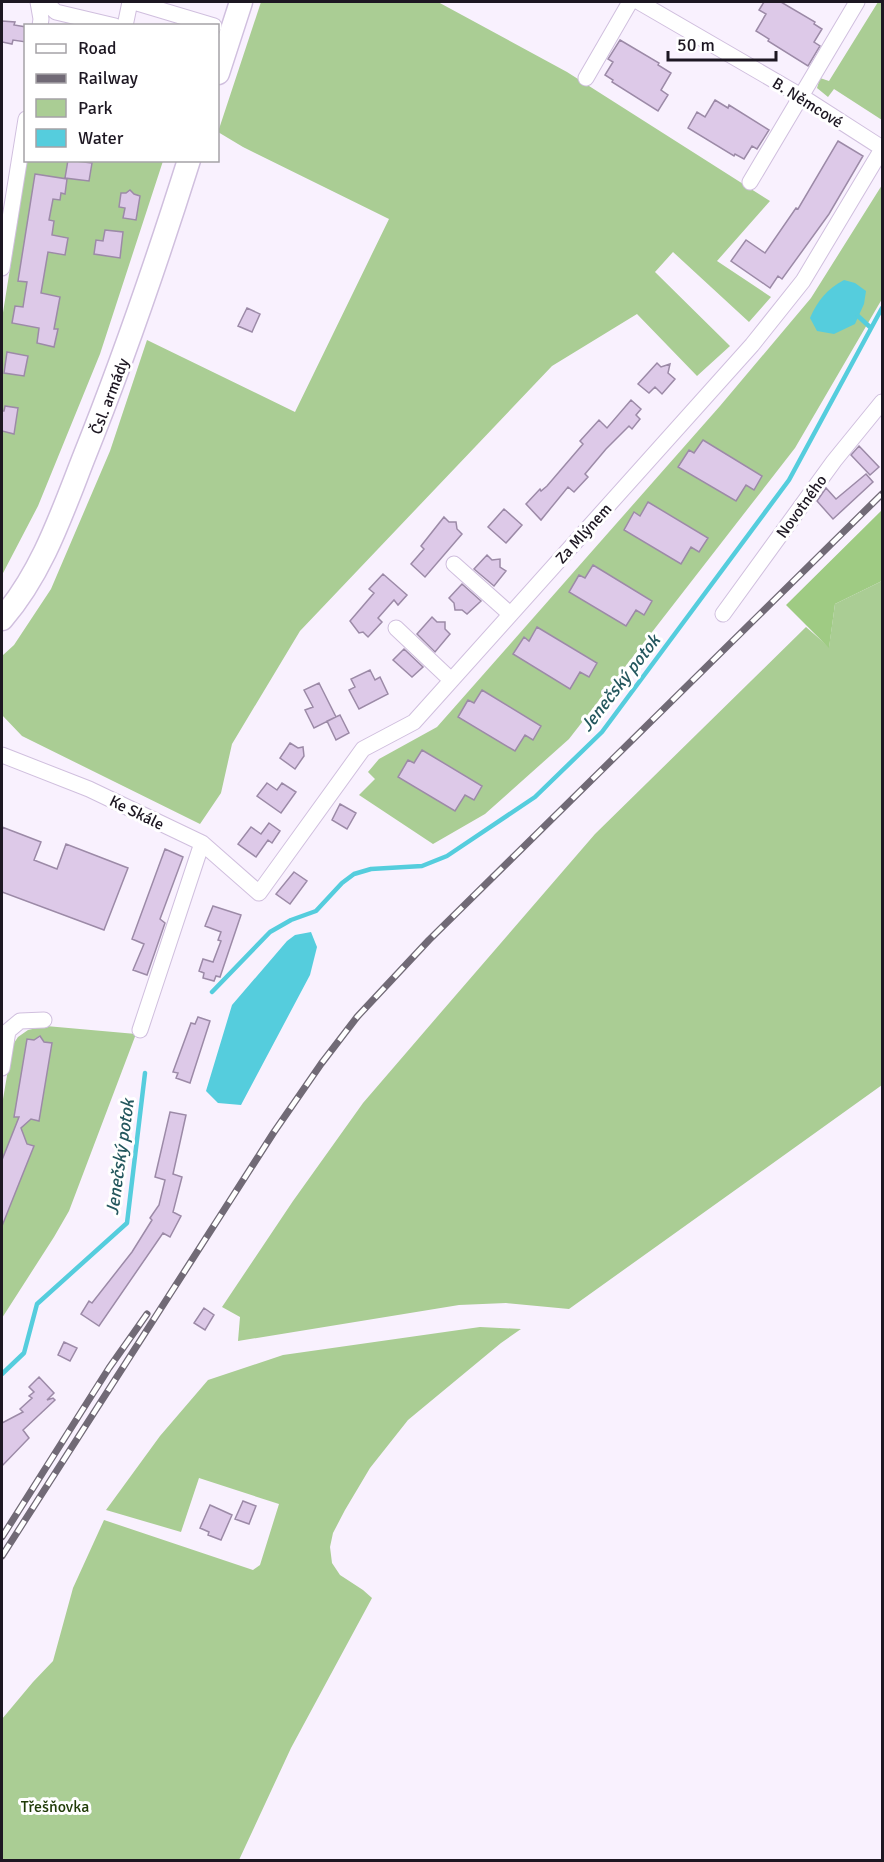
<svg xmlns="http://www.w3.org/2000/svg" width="884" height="1862" viewBox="0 0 884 1862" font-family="Signika,sans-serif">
  <rect width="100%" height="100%" fill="#f9f1fe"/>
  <path fill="#aacd94" d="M261 2H438L567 72 770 201 717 261 771 297 749 322 673 252 655 272 730 346 697 376 637 314 552 366 300 631 232 744 221 793 200 824 22 736 2 715V656L14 645 51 589 110 451 147 340 295 412 389 219 243 147 218 132Z
    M878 2H882V120L834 89 828 97 817 88 820 78 829 81Z
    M27 161H163L100 354 38 506 2 575V319Z
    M882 185V299L795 448 569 739 485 814 433 844 359 795 375 779 368 772 379 759 437 727 720 406 811 298Z
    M882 581V1085L569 1309 506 1303 459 1305 238 1341 240 1317 222 1307 293 1201 363 1103 443 1010 595 834 806 627 829 647 835 604Z
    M46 1026 136 1034 69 1211 54 1237 2 1318V1105L12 1046 18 1037 28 1030Z
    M480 1327 521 1329 501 1343 408 1420 370 1468 345 1510 333 1533 330 1547 332 1563 340 1575 363 1590 372 1598 291 1748 239 1860H2V1719L33 1682 53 1661 73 1588 104 1520 253 1570 260 1565 279 1504 199 1478 181 1532 106 1510 160 1436 208 1380 283 1355Z"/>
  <path fill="#9fcb83" d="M882 510V581L835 604 829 648 786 605Z"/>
  <path fill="#55cddd" d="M844 280 855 283 866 291 864 304 855 324 834 334 817 331 810 318C818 300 827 289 844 280Z
    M311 932 317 947 310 975 241 1105 218 1103 206 1091 232 1005 287 941 295 935Z"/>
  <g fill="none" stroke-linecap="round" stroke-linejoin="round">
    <path stroke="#55cddd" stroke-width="4.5" d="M858 316 871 328
      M212 992 270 932 291 920 316 911 342 883 354 874 371 869 422 866 447 856 535 797 602 732 789 480 882 308
      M2 1374 24 1353 37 1304 127 1223 145 1073"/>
  </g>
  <path fill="#ddc9e8" stroke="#9c8aa7" stroke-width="1.5" d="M764 2H781L815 22 814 24 822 29 814 42 820 46 808 66 768 41 769 39 756 31 766 14 759 10Z
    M2 21 15 22 14 25 26 27V42L13 40 12 44 2 42Z
    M620 40 659 63 658 65 671 73 661 90 668 95 658 111 612 82 613 80 605 75 613 62 608 59Z
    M715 100 728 108 729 105 769 130 757 149 752 146 744 159 735 154 734 156 688 128 697 112 705 117Z
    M838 141 863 156 829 214 782 279 778 276 770 288 731 261 746 240 765 253 796 208 798 209Z
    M68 160 92 163 89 181 65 178Z
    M35 174 67 179 65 194 61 193 60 200 53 199 49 220 54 221 52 235 68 238 65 255 48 252 41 293 60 297 54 329H58L54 347 37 343 39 328 12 323 15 306 23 307 27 282 18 281Z
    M130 190 134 194 140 196 136 220 123 218 125 208 119 207 121 193H126Z
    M105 230 123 232 120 258 94 254 96 240 103 241Z
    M247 308 260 314 252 332 238 326Z
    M7 352 28 356 24 376 4 373Z
    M657 363 661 367 670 364 668 373 675 379 662 394 655 387 649 393 638 384Z
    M631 400 641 409 636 415 640 419 632 429 629 426 606 449 585 474 588 477 574 492 568 487 541 520 526 504 540 489 541 491 547 486 583 444 580 441 599 420 607 428Z
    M5 406 18 408 14 434 2 431V411H4Z
    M703 440 762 476 754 490 746 485 736 501 678 467 689 450 694 453Z
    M859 446 879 467 870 475 851 455Z
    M866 474 873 482 833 519 817 501 826 488 836 499Z
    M648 502 708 538 699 552 691 547 681 564 624 530 634 512 640 516Z
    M504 509 522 525 506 543 488 527Z
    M444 517 449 522H456L457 529 462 534 425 577 411 564 424 549 421 546Z
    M487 555 492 560 500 559V567L506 571 494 586 474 569Z
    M593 565 652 601 644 615 636 610 626 626 569 592 579 575 585 578Z
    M383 574 407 595 398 605 394 600 378 618 382 622 368 637 363 632 359 633 350 621 374 593 369 589Z
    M462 584 481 601 467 614 462 610H455L454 603 449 598Z
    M432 617 437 622H445V629L450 634 435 652 417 634Z
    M537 627 597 663 589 677 580 672 570 689 513 654 524 637 529 641Z
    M404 649 423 667 412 677 393 660Z
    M370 670 375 680 380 677 388 694 359 709 349 690 355 687 351 679Z
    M319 683 336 717 314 728 305 710 313 707 304 690Z
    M482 690 541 726 533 740 525 735 515 751 458 717 468 700 474 703Z
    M340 715 349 733 336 740 327 721Z
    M290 743 298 748 303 747 304 756 295 769 280 758Z
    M422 750 482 786 474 800 465 795 455 811 398 777 408 760 414 763Z
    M267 783 277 790 282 783 296 792 281 813 257 796Z
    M340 804 356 813 347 829 332 820Z
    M269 823 280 831 272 843 268 840 256 857 238 844 251 827 261 834Z
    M2 827 41 842 34 860 57 869 66 844 128 868 104 930 2 892Z
    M165 849 183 857 160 919 165 923 147 975 133 970 144 944 132 939Z
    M294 872 307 881 290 904 276 894Z
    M213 906 241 915 220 977 216 976 214 981 203 978 204 973 199 971 203 959 213 962 221 941 218 940 221 932 205 926Z
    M198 1017 210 1021 190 1083 176 1078 178 1073 173 1072 191 1023 195 1024Z
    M40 1036 44 1042 52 1043 39 1121 31 1119 21 1128 27 1144 34 1146 2 1226V1160L19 1117H14L27 1039 34 1040Z
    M170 1112 186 1115 173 1174 182 1177 173 1212 181 1216 170 1237 163 1233 99 1326 81 1314 89 1301 92 1303 132 1252 152 1220 150 1218 159 1205 165 1180 155 1177Z
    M204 1308 214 1315 205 1330 194 1323Z
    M64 1342 77 1348 70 1361 58 1355Z
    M39 1377 54 1393 47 1400 53 1398 55 1400 23 1430 29 1438 2 1466V1423L23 1412 20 1409 32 1398 29 1396 34 1392 29 1387Z
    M243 1501 256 1506 249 1524 235 1519Z
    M210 1505 232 1515 221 1540 208 1535 209 1532 200 1528Z"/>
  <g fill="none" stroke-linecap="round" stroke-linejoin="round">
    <defs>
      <path id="street" d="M38 2 41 19 40 26
        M45 2 56 12 115 26
        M134 2 214 26
        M639 2 801 96 882 148
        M125 26 130 2
        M586 78 630 2
        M750 182 857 2
        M2 268 26 119
        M454 564 510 614
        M723 614 834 461 882 402
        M396 628 451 680
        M2 755 89 789 202 843 259 893 363 749 414 722 752 345 803 281 882 149
        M140 1030 202 843
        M2 1068 8 1031 20 1021 44 1020"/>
      <path id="secondary" d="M218 73 241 2
        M2 619C42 573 62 513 84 457 123 360 157 261 189 160"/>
    </defs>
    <use href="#street" stroke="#d0bfde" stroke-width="17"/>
    <use href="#secondary" stroke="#d0bfde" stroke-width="25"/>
    <use href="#street" stroke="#fff" stroke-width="15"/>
    <use href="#secondary" stroke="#fff" stroke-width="22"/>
    <defs>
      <path id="rail" d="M2 1537 109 1368 147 1314
        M2 1556 274 1132 321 1064 357 1017 429 940 882 494"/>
    </defs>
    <use href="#rail" stroke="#716a76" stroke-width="7"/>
    <use href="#rail" stroke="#fff" stroke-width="4.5" stroke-dasharray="14" stroke-linecap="butt"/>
  </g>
  <g text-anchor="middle" stroke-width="6" stroke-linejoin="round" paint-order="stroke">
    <g font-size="16" fill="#1d1722" stroke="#fff">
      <text transform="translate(808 102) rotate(32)" y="6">B. Němcové</text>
      <text transform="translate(109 396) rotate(-69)" y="6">Čsl. armády</text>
      <text transform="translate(801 506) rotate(-54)" y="6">Novotného</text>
      <text transform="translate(583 533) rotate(-48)" y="6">Za Mlýnem</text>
      <text transform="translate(137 812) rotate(26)" y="6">Ke Skále</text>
    </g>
    <g font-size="16" fill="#203b07" stroke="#fff">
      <text x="55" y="1812">Třešňovka</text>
    </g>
    <g font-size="18" font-style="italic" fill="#24575e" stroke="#fff">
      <text transform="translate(620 683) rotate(-52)" y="6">Jenečský potok</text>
      <text transform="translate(120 1157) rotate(-82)" y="6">Jenečský potok</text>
    </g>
  </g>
  <rect width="884" height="1862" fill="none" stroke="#1d1722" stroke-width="6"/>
  <rect x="24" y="24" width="195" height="138" fill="#ffffff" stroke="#a5a2a7" stroke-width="1.5"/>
  <rect x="36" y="44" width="30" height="9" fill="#ffffff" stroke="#a5a2a7" stroke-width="1.5"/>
  <text x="78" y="54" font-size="18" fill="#1d1722">Road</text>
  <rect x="36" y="74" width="30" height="9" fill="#716a76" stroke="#a5a2a7" stroke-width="1.5"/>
  <text x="78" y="84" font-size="18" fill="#1d1722">Railway</text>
  <rect x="36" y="99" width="30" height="18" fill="#aacd94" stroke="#a5a2a7" stroke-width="1.5"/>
  <text x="78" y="114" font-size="18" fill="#1d1722">Park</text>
  <rect x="36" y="129" width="30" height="18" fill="#55cddd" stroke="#a5a2a7" stroke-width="1.5"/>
  <text x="78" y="144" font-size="18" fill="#1d1722">Water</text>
  <path d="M668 51v9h108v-9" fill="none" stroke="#1d1722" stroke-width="3"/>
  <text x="677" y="51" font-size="18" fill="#1d1722" stroke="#ffffff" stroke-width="4.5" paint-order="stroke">50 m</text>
</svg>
